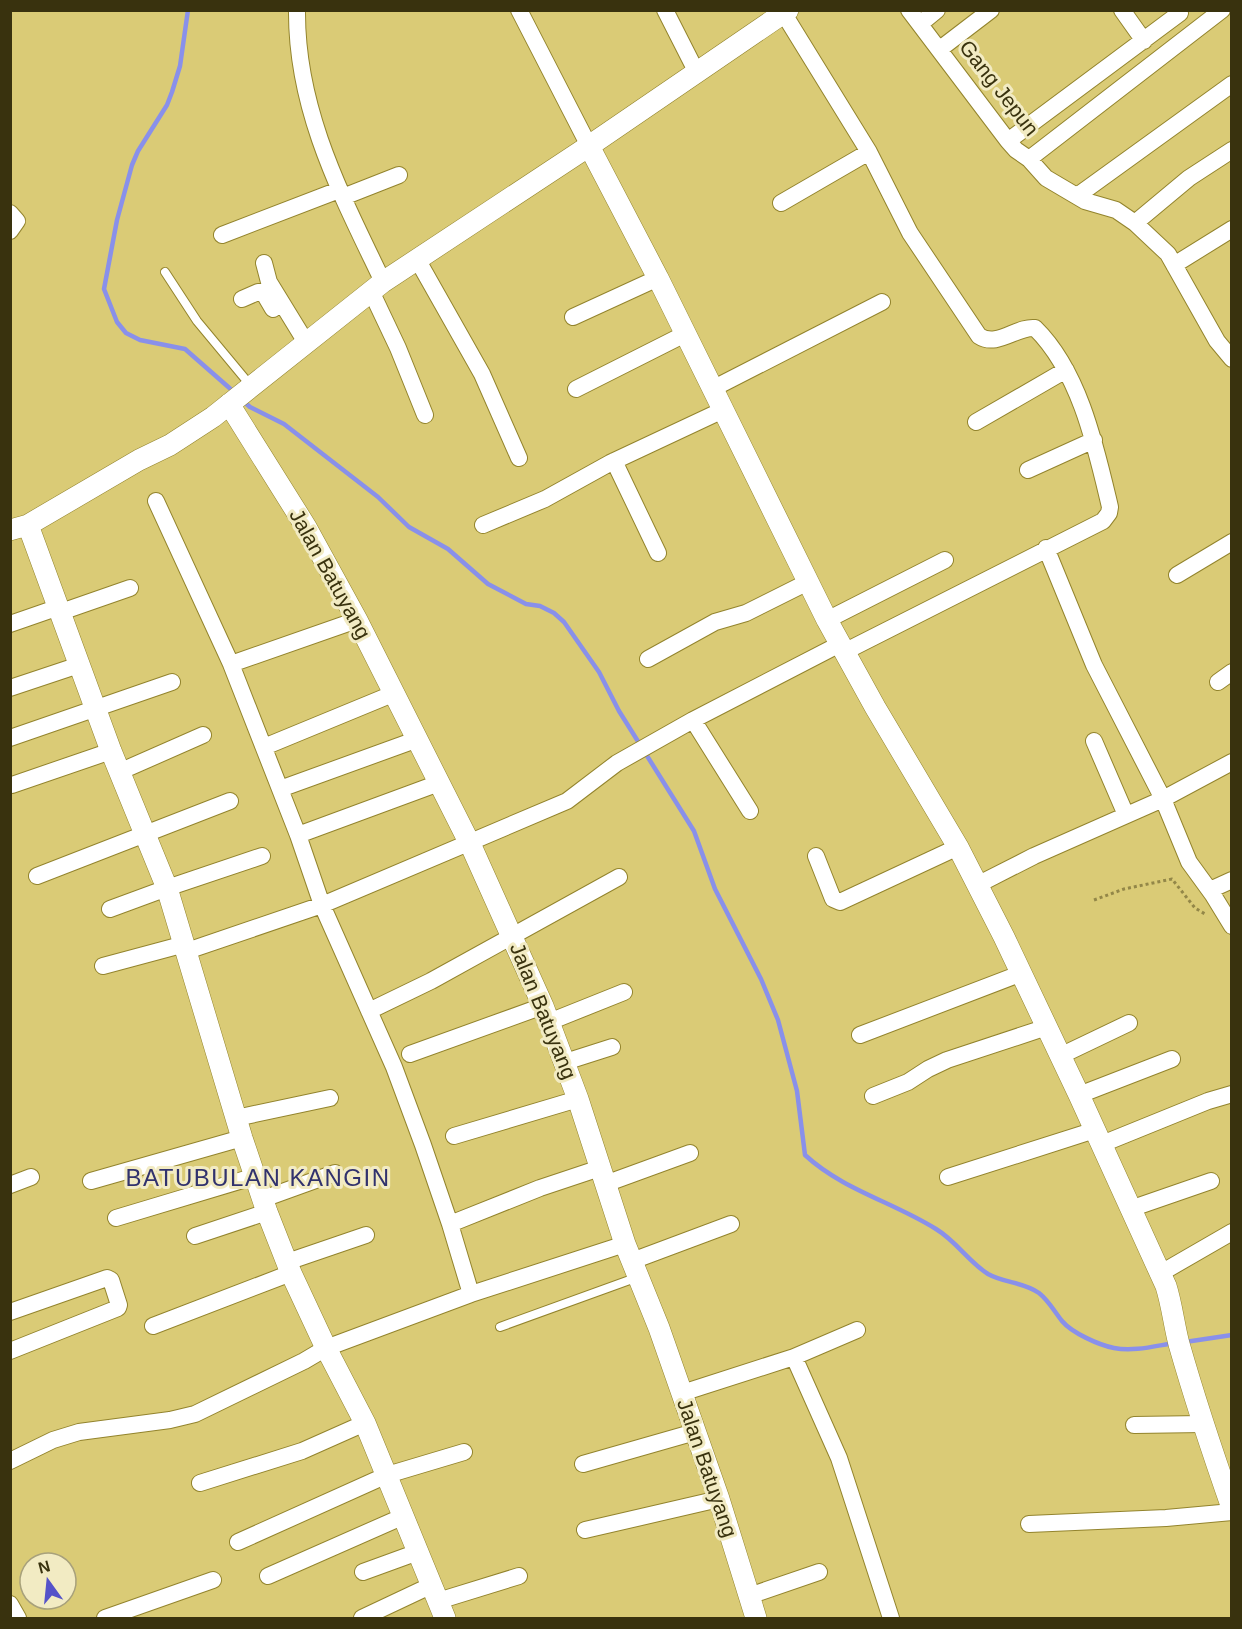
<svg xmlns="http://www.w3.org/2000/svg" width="1242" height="1629" viewBox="0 0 1242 1629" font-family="Arial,sans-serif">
  <rect width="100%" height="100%" fill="#dacb76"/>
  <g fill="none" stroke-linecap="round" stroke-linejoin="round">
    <path stroke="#8990ea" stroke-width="4.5" d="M188 10 180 66 172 92 167 105 138 151 132 165 117 220 104 289 117 322 126 333 140 340 185 349 234 392
      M242 400 250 407 284 424 378 497 409 527 448 549 488 584 526 604 540 606 554 613 564 622 599 672 619 711 694 831 715 889 761 979 778 1020 797 1091 805 1155C843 1190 893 1202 936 1229 956 1241 969 1262 988 1274 1004 1283 1024 1282 1039 1293 1049 1301 1054 1311 1062 1321 1072 1333 1099 1345 1114 1348 1133 1352 1155 1346 1174 1343
      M1185 1342 1232 1335"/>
    <defs>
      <path id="service" d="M165 272 197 321 251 386
        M500 1327 638 1277"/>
      <path id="minor" d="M297 10C296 110 341 194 383 282
        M519 10 589 146
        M665 10 697 73
        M909 10 1008 141 1016 150 1029 159 1046 178 1085 201 1116 210 1135 223 1168 254 1217 341 1232 359
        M1122 10 1144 41
        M784 14 869 152 910 233 979 336C997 348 1017 326 1035 328 1080 372 1096 448 1110 507L1109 513 1103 521 844 652
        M920 24 937 10
        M940 49 991 10
        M1008 141 1180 13
        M1029 159 1222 10
        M1077 196 1232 84
        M343 197 399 175
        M781 203 869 152
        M10 213 17 221 10 231
        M1135 223 1189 178 1232 150
        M222 235 339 190
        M417 259 482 374 519 458
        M264 263 269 282 307 344
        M1174 265 1232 229
        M371 291 398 348 425 415
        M242 299 258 292H263L273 309
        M573 317 658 278
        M576 389 685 334
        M712 389 882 302
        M976 422 1066 370
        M614 461 658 553
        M1028 470 1094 440
        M156 501 231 664 298 835 322 905 394 1067 423 1145 450 1224 471 1294
        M483 525 545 499 610 463 723 410
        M1046 548 1094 665 1163 799 1189 862 1213 895 1232 926
        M1177 575 1232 542
        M61 612 130 588
        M827 620 945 560
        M10 624 59 607
        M648 659 715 622 746 613 808 582
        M231 664 357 620
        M1218 682 1232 672
        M10 688 79 665
        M693 720 750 811
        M10 738 172 682
        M1094 741 1126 815
        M264 747 395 693
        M119 772 203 735
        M12 785 111 751
        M280 789 418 739
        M298 835 439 783
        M816 856 833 899 840 902 958 847
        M37 876 230 801
        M977 885 1034 856 1163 799 1232 762
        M1210 890 1232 880
        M110 909 167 888 262 856
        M187 951 322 905 567 801 617 763 693 720 840 644
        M103 966 185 944
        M369 1011 431 981 619 877
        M549 1022 624 992
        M860 1035 1022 973
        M410 1054 543 1006
        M1060 1056 1129 1023
        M565 1062 612 1047
        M1079 1095 1172 1059
        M873 1096 908 1082 928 1069 947 1060 1047 1027
        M236 1118 330 1098
        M454 1136 578 1099
        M1102 1144 1208 1101 1232 1094
        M948 1177 1095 1130
        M91 1181 242 1138
        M605 1184 690 1153
        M10 1185 31 1177
        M263 1199 335 1173
        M1130 1209 1211 1181
        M116 1218 256 1176
        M450 1224 540 1188 600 1168
        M195 1236 267 1212
        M632 1261 731 1224
        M287 1262 366 1235
        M1161 1273 1232 1232
        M10 1312 107 1278 111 1280 119 1305 118 1308 10 1351
        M153 1326 291 1273
        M794 1357 839 1458 891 1618
        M682 1393 794 1357 857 1330
        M1134 1425 1203 1424
        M10 1461 53 1440 79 1432 170 1420 195 1414 304 1361 326 1348 471 1294 625 1244
        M583 1464 695 1432
        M200 1483 302 1451 365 1423
        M1029 1524 1166 1518 1232 1512
        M585 1530 719 1499
        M238 1542 387 1475 464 1452
        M363 1572 418 1552
        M268 1576 404 1516
        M749 1596 819 1572
        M438 1601 519 1576
        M10 1604 18 1618
        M105 1618 213 1580
        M362 1618 432 1585"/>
      <path id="tertiary" d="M589 146 658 278 827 620 875 707 958 847 1004 937 1079 1095 1166 1286C1172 1305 1174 1325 1179 1344 1195 1400 1213 1454 1232 1508
        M229 404 306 527 357 620 472 848 543 1006 578 1099 625 1244 659 1328 719 1499 756 1618
        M28 525 111 751 167 888 242 1138 267 1212 291 1273 326 1348 365 1423 445 1618
        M10 530 28 525 139 460 170 445 213 417 383 282 589 146 788 10"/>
    </defs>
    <use href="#service" stroke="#93842d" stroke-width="10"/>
    <use href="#minor" stroke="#93842d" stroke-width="18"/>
    <use href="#tertiary" stroke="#93842d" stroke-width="22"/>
    <path stroke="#938748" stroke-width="3" stroke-dasharray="3 3" stroke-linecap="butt" d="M1094 900 1124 889 1172 879 1195 908 1205 914"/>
    <use href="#service" stroke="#fff" stroke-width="8"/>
    <use href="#minor" stroke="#fff" stroke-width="16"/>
    <use href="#tertiary" stroke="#fff" stroke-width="21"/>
  </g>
  <g text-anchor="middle" stroke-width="6" stroke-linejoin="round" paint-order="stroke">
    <g font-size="21" fill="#39320e" stroke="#f2ebc3">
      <text transform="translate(999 88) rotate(52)" y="7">Gang Jepun</text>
      <text transform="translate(330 574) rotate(61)" y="7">Jalan Batuyang</text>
      <text transform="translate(543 1011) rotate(68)" y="7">Jalan Batuyang</text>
      <text transform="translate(707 1468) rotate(71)" y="7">Jalan Batuyang</text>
    </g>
    <g font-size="24" letter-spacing="1.5" fill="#31326d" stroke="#f2ebc3">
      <text x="258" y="1186">BATUBULAN KANGIN</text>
    </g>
  </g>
  <rect width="1242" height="1629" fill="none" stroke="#39320e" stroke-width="24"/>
  <g transform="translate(48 1581) rotate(345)"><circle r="28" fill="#f2ebc3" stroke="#a8a17b" stroke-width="1.5"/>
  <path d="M0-4.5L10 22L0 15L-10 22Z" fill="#5552c9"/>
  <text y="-9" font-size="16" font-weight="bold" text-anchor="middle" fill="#39320e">N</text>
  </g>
</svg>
